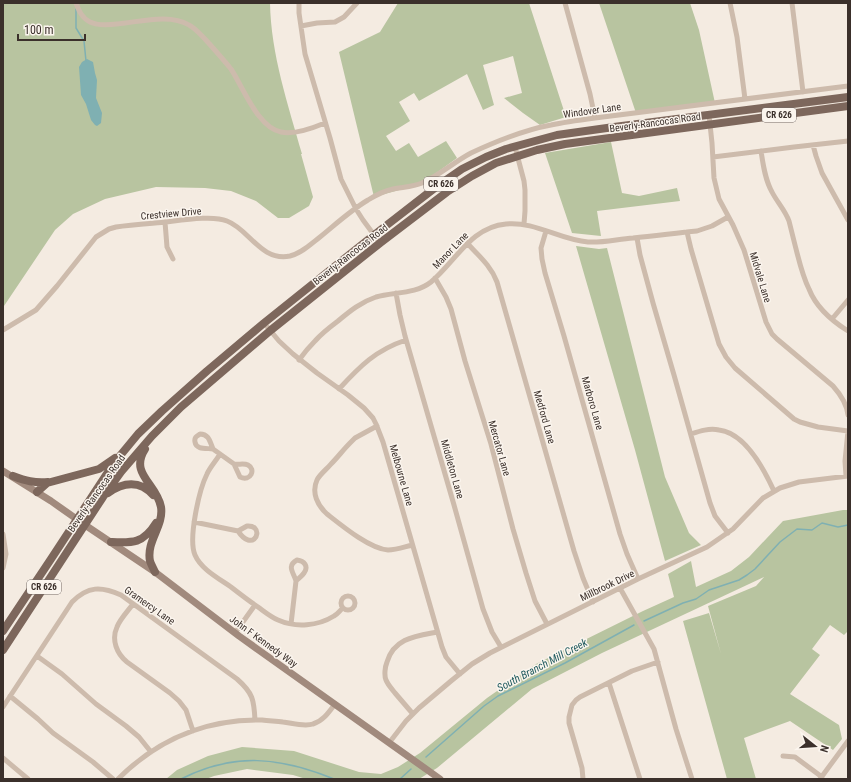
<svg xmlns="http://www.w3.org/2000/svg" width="851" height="782" viewBox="0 0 851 782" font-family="'Roboto Condensed',sans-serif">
  <rect width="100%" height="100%" fill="#f4ebe1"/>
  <path fill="#b8c4a0" d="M3 3H270C271 55 288 104 302 154H301L313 197 309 206 289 218H278L256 201 231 191 205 188 156 187 105 199 73 214 55 230 4 306H3Z
    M398 3H529L566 117 540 125 523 113 504 98 522 93 513 56 483 65 494 105 483 110 467 74 419 101 414 93 399 102 410 121 386 136 396 151 409 143 418 157 446 141 457 158 421 184 374 197 339 52 380 32Z
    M599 3H690L699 30 715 103 636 113Z
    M611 142 622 193 639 196 677 188 680 201 597 211 601 236 572 233 545 153Z
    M576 246 599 249 607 248 665 477 689 533 701 545 665 561 635 450Z
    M843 510H848V631L844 635 830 625 812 649 820 655 790 694 839 725 842 739 833 750 790 721 744 738 756 779H727L683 621 709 613 721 654 708 606 756 586 764 577 602 653 532 689 437 768 419 779H306L293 775 247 769 214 776 206 779H166L177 770 208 756 242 747 294 751 359 772 381 774 398 767 420 753 487 698 536 664 643 611 674 597 668 574 691 561 696 587 731 571 749 557 783 521Z"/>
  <path fill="#7fb0b2" d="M87 59 93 62 95 73 97 80 96 98 102 113 101 123 97 126 95 125 91 120 86 104 81 95 79 67 82 62Z"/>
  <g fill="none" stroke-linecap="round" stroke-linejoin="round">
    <path stroke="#7fb0b2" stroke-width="1.5" d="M76 9V28L84 41 86 61
      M644 621 683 603 696 599 709 590 739 580 747 575 755 569 780 542 797 529 812 530 822 523 838 527 848 525
      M426 757 484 706 498 696 565 663 634 625
      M181 779C234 752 280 757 334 779
      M400 779 411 769"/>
    <path stroke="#cdbbac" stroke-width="5" d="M76 3C79 11 82 18 90 22 98 26 109 25 117 24 139 22 170 13 189 25 195 28 200 34 205 39 214 49 223 59 231 69 243 87 258 128 281 132 294 135 313 128 325 123
      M299 3V13L305 54 330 138 341 179 356 209 363 220 380 243
      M565 3 590 94 595 118
      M730 3 737 37 745 99
      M792 3 803 92
      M301 26 317 23 335 22 344 17 357 3
      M709 115 712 143 714 178 719 199 733 225 744 250 766 322 772 334 777 339 833 386C841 395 847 404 848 415
      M813 145 816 156 822 173 848 220
      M515 147 524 181 525 190V211L524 224
      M761 151C763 164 765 180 772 192 777 202 785 210 789 221 791 229 793 237 795 245 799 260 802 275 809 289 816 307 832 321 848 331
      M713 157 794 147 848 141
      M165 222 167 247 173 259
      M546 231 541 248 542 259 545 273 564 336 620 534 627 554 638 579
      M687 232 691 249 719 344 726 357 735 368 794 419 800 422 818 427 848 431
      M637 238 640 255 653 303 674 375 710 503 715 516 728 533
      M467 243C479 256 491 266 497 282L574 551 583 578 593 602
      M435 278 446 297 451 309 465 361 491 444 513 529 526 573 535 601 547 624
      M396 293 400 315 405 336 454 505 483 609 492 632 501 647
      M832 319 848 300
      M264 323 279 341 293 354 317 373 348 395 364 408 373 418 376 424 383 442 442 647 446 657 460 674
      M3 330 36 310 57 286 96 237 109 229 116 227C128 225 142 224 155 223 172 222 211 214 227 221 249 229 261 262 290 256 302 253 311 244 320 237 336 224 351 210 368 200 376 195 384 191 393 189 403 187 413 187 422 183 440 175 454 162 471 153 497 141 523 130 551 125 565 122 580 120 595 118L848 86
      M299 360C304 353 309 347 315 341 322 333 330 327 338 321 350 311 361 302 376 297 394 292 416 294 431 282 456 261 471 227 506 224 535 221 560 240 588 242 603 243 618 239 633 238 655 236 676 233 697 231L712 226 728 217
      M339 389C360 366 376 350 406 340
      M377 426 355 438 350 443C343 450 338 457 331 464 327 469 320 474 317 480 311 493 318 506 327 514 341 525 370 549 388 550 396 550 404 547 412 545
      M200 434C209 434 210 442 213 449 207 448 196 450 195 442 194 437 197 436 200 434Z
      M691 434C700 431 709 428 719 430 745 433 764 469 774 491
      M213 449 234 464
      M220 454C216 461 210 467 207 474 199 490 188 539 195 555 201 569 218 578 231 587 240 594 249 601 258 607 265 612 271 617 278 620 296 628 318 626 334 616 338 614 340 610 343 608
      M234 464C238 465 244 463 248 465 256 469 251 482 240 477Z
      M846 476 845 461 848 431
      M194 522 238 531
      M247 526C262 525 258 543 248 540 244 539 240 534 238 531Z
      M3 534 6 554 3 568
      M297 560C304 561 309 566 304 573 302 576 299 578 296 581 294 573 286 566 297 560Z
      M620 588 654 649 676 729 692 779
      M341 603a7 7 0 1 1 14 0a7 7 0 1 1-14 0Z
      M133 604C128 611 120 619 117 627 111 640 117 654 127 662L170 693 179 701 186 710 193 731
      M291 624 296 581
      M235 633 255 605
      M37 656 62 674 96 704 126 726 139 737 151 752
      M609 683 640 779
      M10 696 38 719 53 733 93 762 113 779
      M3 707 72 602C88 586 101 586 121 595L237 679C253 693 254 700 255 720
      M413 714C407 707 401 700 395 693 392 689 388 685 386 680 384 675 385 667 387 662 394 638 416 636 437 632
      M389 743 406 721 419 708 451 681 472 664 490 653 638 579 707 547 733 529 763 498 780 488 799 482 848 476
      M783 756 795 757 822 777
      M3 758 28 779
      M118 779C157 740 206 719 262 720 269 721 276 721 283 722 292 723 304 727 313 724 323 721 329 712 335 704
      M583 779 582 768 569 723V717L572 705 576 700 580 697 632 671 658 662
      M820 779 848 741"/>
    <path stroke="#a18a7d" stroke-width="7" d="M3 471 51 501 85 525 155 572 239 636 440 779"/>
    <path stroke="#7d675c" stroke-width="8" d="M145 449C129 474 157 484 161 507 164 526 146 541 150 561 151 564 153 568 155 572
      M13 476C26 481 34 483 48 482
      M37 492 47 483 99 469 115 458
      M108 493C123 482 140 480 153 495
      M111 542C132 543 143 544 156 523
      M3 631 51 559 114 463 138 434 162 411 207 371 264 323 374 235 436 187 462 169 486 157 506 149 557 135 614 127 848 97
      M3 650 103 497 121 472 152 436 181 407 271 330 380 243 447 192 472 176 496 163 537 150 565 144 848 106"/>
  </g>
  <g text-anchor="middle" stroke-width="3" stroke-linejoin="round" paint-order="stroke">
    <g fill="#fbf5ee" stroke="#756b66" stroke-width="1">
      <rect x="762" y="108" width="34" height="14" rx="3"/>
      <rect x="424" y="177" width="34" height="14" rx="3"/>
      <rect x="27" y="580" width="34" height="14" rx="3"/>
    </g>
    <g font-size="9" font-weight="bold" fill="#3b302b">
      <text x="779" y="118">CR 626</text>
      <text x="441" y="187">CR 626</text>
      <text x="44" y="590">CR 626</text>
    </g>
    <g font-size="10" fill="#3b302b" stroke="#fbf5ee">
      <text transform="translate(592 110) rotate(-8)" y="4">Windover Lane</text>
      <text transform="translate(655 122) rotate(-8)" y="4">Beverly-Rancocas Road</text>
      <text transform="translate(171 213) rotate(-5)" y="4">Crestview Drive</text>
      <text transform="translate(450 250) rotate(-46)" y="4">Manor Lane</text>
      <text transform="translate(350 254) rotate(-38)" y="4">Beverly-Rancocas Road</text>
      <text transform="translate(761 277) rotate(73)" y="4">Midvale Lane</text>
      <text transform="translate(593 403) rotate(74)" y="4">Marboro Lane</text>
      <text transform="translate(545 417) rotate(74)" y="4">Medford Lane</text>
      <text transform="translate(500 448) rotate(74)" y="4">Mercator Lane</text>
      <text transform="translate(453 469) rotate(74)" y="4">Middleton Lane</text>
      <text transform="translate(402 475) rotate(74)" y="4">Melbourne Lane</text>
      <text transform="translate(96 493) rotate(-55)" y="4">Beverly-Rancocas Road</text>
      <text transform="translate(607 585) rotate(-26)" y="4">Millbrook Drive</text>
      <text transform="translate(150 605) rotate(35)" y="4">Gramercy Lane</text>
      <text transform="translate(264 641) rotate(36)" y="4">John F Kennedy Way</text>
    </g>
    <g font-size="11" font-style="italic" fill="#1f5a5e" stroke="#fbf5ee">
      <text transform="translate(542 665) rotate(-28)" y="4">South Branch Mill Creek</text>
    </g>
  </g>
  <rect width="851" height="782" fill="none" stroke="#3b302b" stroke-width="8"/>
  <g transform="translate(815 746) rotate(107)" stroke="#fbf5ee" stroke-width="3" paint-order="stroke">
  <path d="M0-3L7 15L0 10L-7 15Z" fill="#3b302b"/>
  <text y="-6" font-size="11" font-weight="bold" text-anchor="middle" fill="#3b302b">N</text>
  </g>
  <path d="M18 34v6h67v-6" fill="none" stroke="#3b302b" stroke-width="2"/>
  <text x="24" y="34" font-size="12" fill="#3b302b" stroke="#fbf5ee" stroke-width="3" paint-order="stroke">100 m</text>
</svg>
